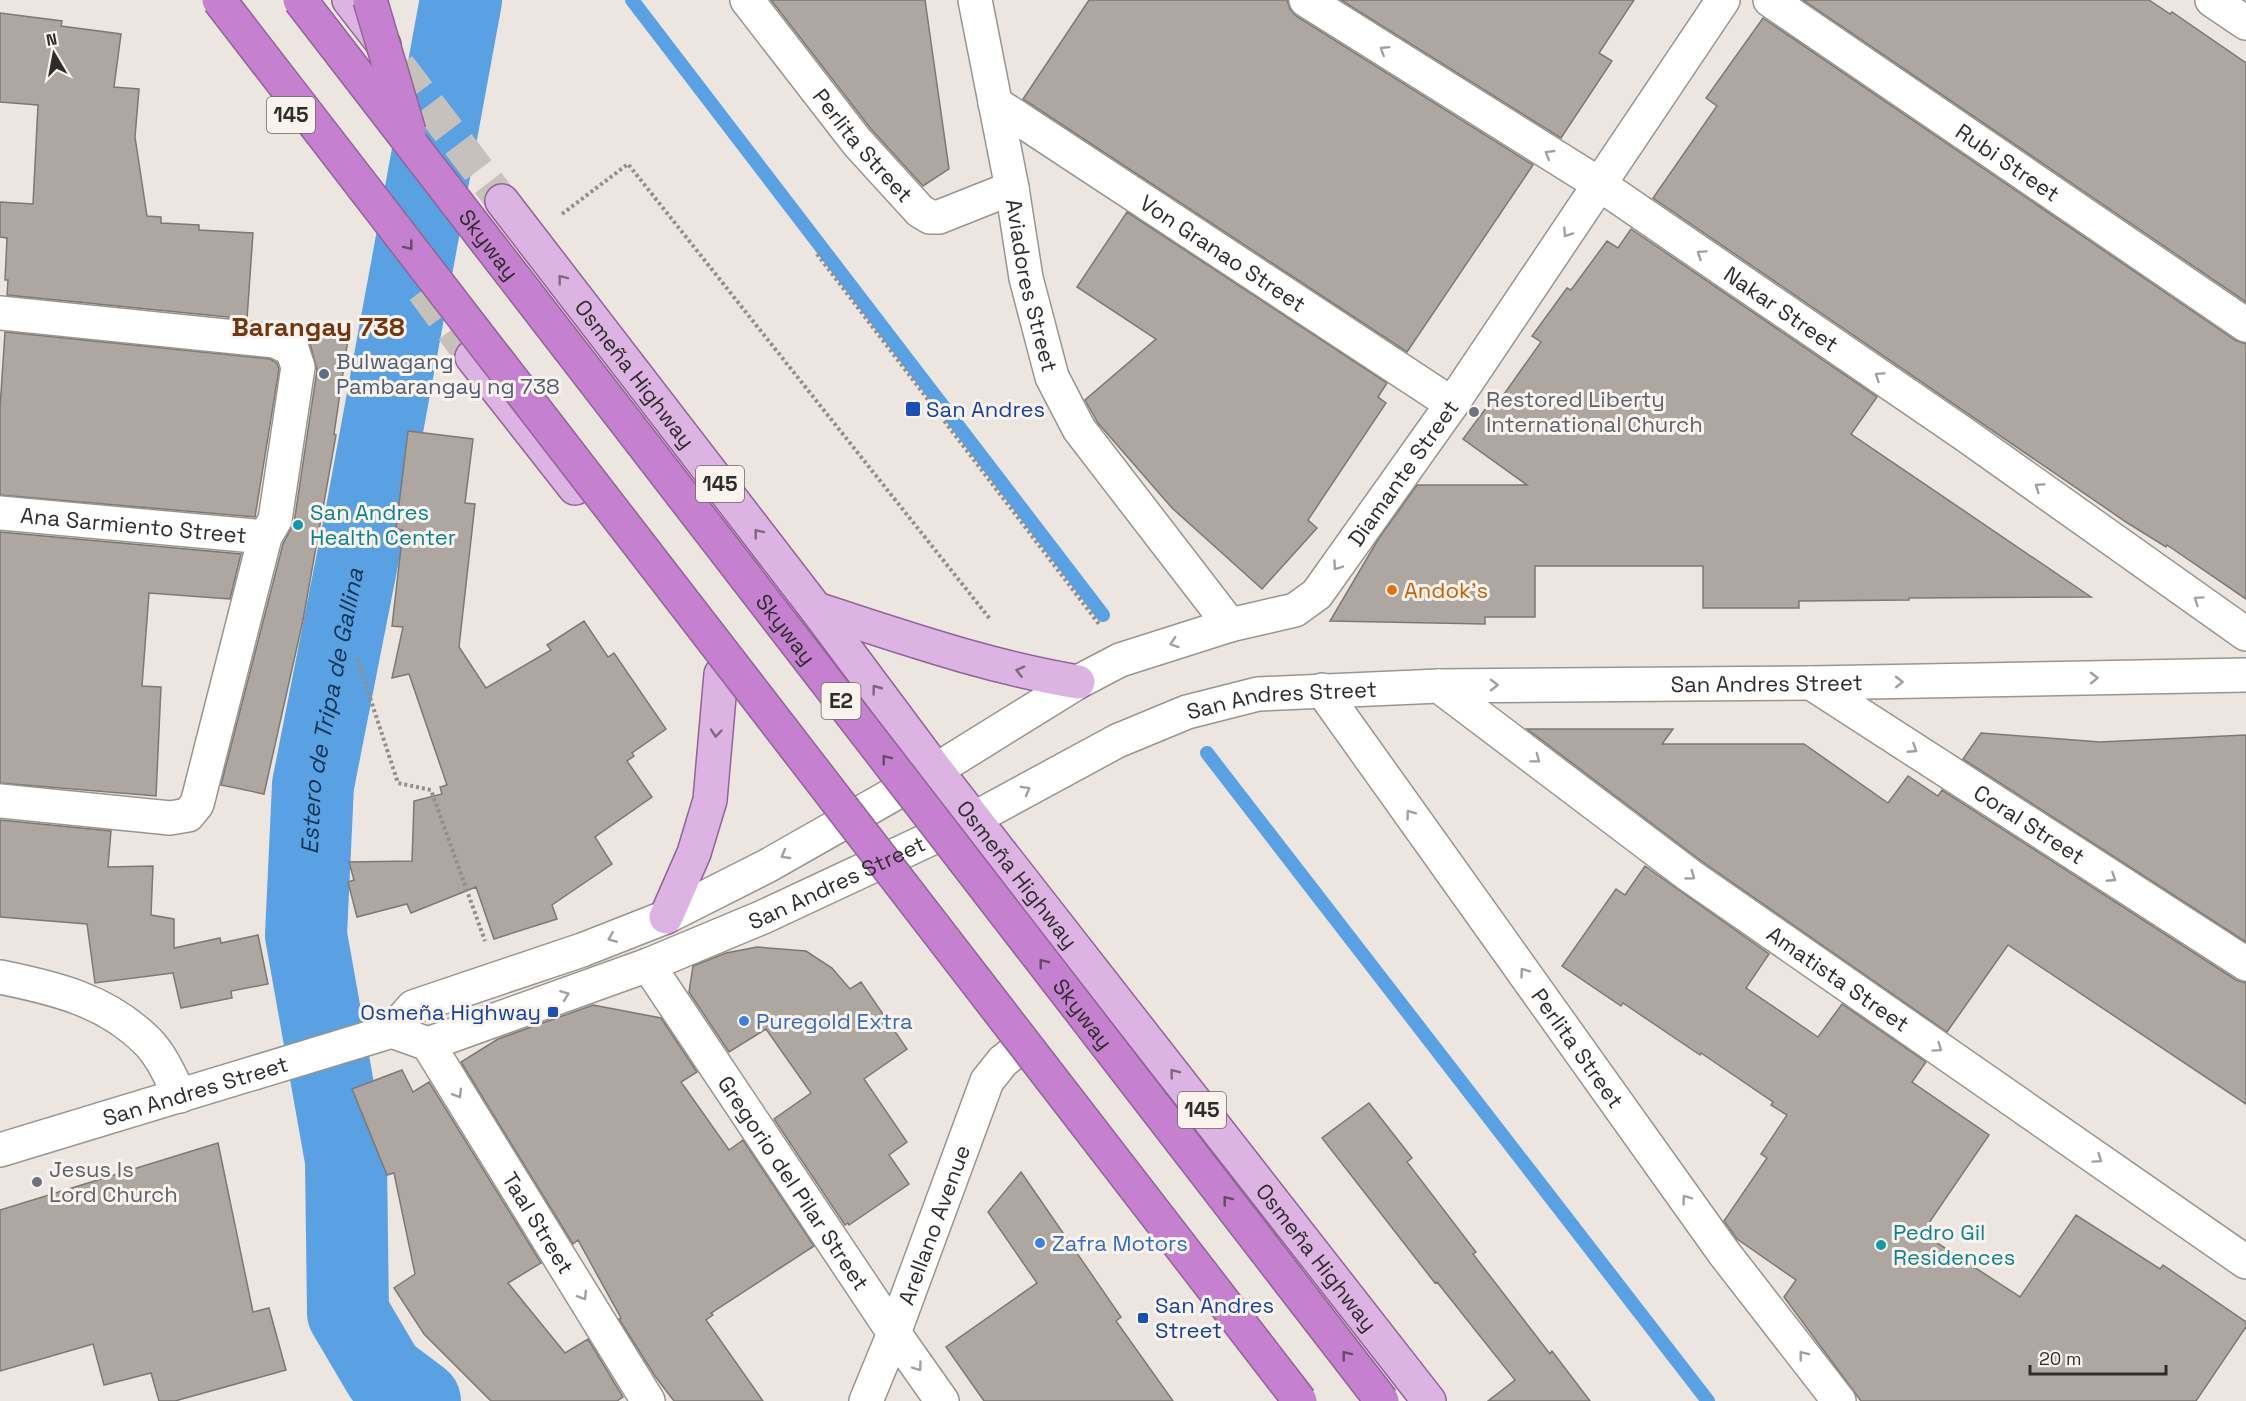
<svg xmlns="http://www.w3.org/2000/svg" width="2246" height="1401" viewBox="0 0 2246 1401" font-family="'Space Grotesk',sans-serif">
  <rect width="100%" height="100%" fill="#ede6e0"/>
  <g fill="none" stroke-linecap="round" stroke-linejoin="round">
    <path stroke="#5aa1e4" stroke-width="14" d="M632 0 1103 615
      M1207 753 1708 1401"/>
    <path stroke="#5aa1e4" stroke-width="82" id="s1" d="M420 1401 384 1374 348 1313 346 1160 306 935 313 785 366 516 461 0"/>
  </g>
  <path fill="#ada6a1" stroke="#7e7873" stroke-width="1.5" d="M771 0H925L949 169 923 186 871 129Z
    M1089 0H1287L1290 9 1296 16 1533 165 1407 352 1023 99Z
    M1341 0H1634L1599 53 1612 61 1561 138Z
    M1803 0H2149L2170 14 2172 12 2246 63V302Z
    M0 13 62 21 61 26 121 34 114 87 139 89 135 137 147 216 161 217V223L199 225V230L253 233 247 319 7 295 8 280H5L7 238 0 237V202L33 204 38 105 0 102Z
    M1763 18 2235 340 2246 344V599L2167 545 2166 547 2126 522 1653 198 1717 106 1706 98Z
    M1127 212 1387 383 1378 397 1386 403 1308 520 1317 528 1262 589 1172 508 1098 423 1085 400 1156 339 1077 287Z
    M1631 229 1877 397 1851 434 2091 597 1909 598V600L1799 601V608H1703V566H1535V617H1485V624L1330 621 1379 538 1417 485H1527L1463 439 1492 400 1497 404 1541 342 1532 336 1567 288 1571 290 1607 241 1618 248Z
    M5 332 270 359 277 363 279 369 255 517 0 495V408Z
    M300 332 348 339 334 434 336 435 303 620 264 794 221 785 283 544 294 523 317 370 310 343Z
    M408 431 473 439 465 503 475 504 459 647 486 688 551 650 547 645 584 621 608 657 614 653 666 729 632 753 634 756 627 761 652 797 595 837 612 864 552 905 557 919 494 939 476 887 411 913 407 904 357 917 348 882 354 880 349 862 412 861 414 801 442 794 440 787 447 785 409 674 392 678 403 627 392 626 403 530 396 529Z
    M0 532 241 554 230 599 149 593 142 686 161 687 156 796 0 783Z
    M1527 729H1673L1662 744H1804L1888 803 1908 776 1938 796 1942 790 2236 980 2246 983V1104L2008 945 1947 1032 1700 860Z
    M1981 733 2100 742 2246 735V942L1963 759Z
    M0 820 111 831 108 867 153 866 151 915 174 919V948L220 938 221 943 258 935 268 984 231 991 232 998 181 1008 173 973 95 983 87 924 0 917Z
    M1645 866 1769 954 1746 988 1818 1037 1842 1004 1926 1062 1912 1082 1989 1135 1922 1233 2020 1297 2076 1215 2160 1269 2163 1265 2246 1322V1327L2196 1401H1861L1784 1297 1796 1280 1737 1239 1724 1221 1767 1158 1761 1154 1787 1115 1771 1105 1773 1102 1701 1053 1700 1055 1623 1003 1621 1006 1562 966 1616 889 1625 895Z
    M757 947 806 951 832 968 850 989 861 982 907 1049 864 1079 907 1142 889 1155 909 1184 849 1225 848 1223 845 1225 774 1119 811 1093 766 1029 729 1052 689 992 693 966 726 953Z
    M593 1005 661 1018 697 1072 681 1082 729 1150 743 1140 814 1246 711 1313 713 1315 706 1320 763 1401H674L655 1376 619 1319 621 1318 578 1240 573 1244 461 1062 498 1039Z
    M402 1070 413 1092 429 1082 541 1263 508 1283 565 1353 588 1339 623 1397 617 1401H491L424 1334 394 1288 415 1274 394 1173 387 1175 352 1089Z
    M1369 1103 1412 1158 1407 1162 1476 1252 1473 1254 1550 1354 1552 1351 1590 1401H1488L1515 1380 1437 1282 1435 1283 1322 1138Z
    M218 1143 253 1312 269 1308 286 1370 175 1401H159L151 1373 104 1385 93 1344 0 1371V1210Z
    M1021 1172 1121 1317 1116 1321 1173 1401H984L946 1347 1037 1283 988 1212Z"/>
  <g fill="none" stroke-linecap="round" stroke-linejoin="round">
    <path stroke="#c7c1bc" stroke-width="33" stroke-dasharray="33 16" stroke-linecap="butt" d="M399 66 502 201
      M423 290 472 357"/>
    <defs>
      <g id="minor">
        <path id="s2" d="M747 0 857 142 920 211 930 217H939L1012 188"/>
        <path id="s3" d="M975 0 1012 188 1026 278 1052 377 1079 429 1230 625"/>
        <path id="s4" d="M1306 0 1599 184 1964 434 2246 634"/>
        <path id="s5" d="M1770 0 2246 325"/>
        <path d="M2212 0 2246 23"/>
        <path id="s6" d="M995 103 1452 404"/>
        <path d="M0 313 275 341 292 349 298 367 275 520 265 537 197 804 188 815 170 818 0 801"/>
        <path id="s7" d="M0 513 265 537"/>
        <path id="s8" d="M1811 683 2246 964"/>
        <path id="s9" d="M1439 686 1689 875 2246 1262"/>
        <path id="s10" d="M1322 690 1724 1253 1839 1401"/>
        <path id="s11" d="M648 965 894 1333 942 1401"/>
        <path d="M0 977C54 988 106 1000 147 1041 162 1056 171 1078 180 1096"/>
        <path id="s12" d="M392 1031 428 1044 648 965 763 917 975 818 1117 741 1187 712 1258 694 1439 686 1811 683 2246 675"/>
        <path id="s13" d="M428 1044 648 1401"/>
        <path id="s14" d="M0 1150 392 1031 413 1007 582 950 666 917 767 866 936 770 1078 682 1120 660 1230 625 1295 610 1317 594 1452 404 1723 0"/>
        <path id="s15" d="M866 1401 894 1333 987 1081 1003 1061 1012 1054"/>
      </g>
      <g id="major">
        <path d="M349 0 384 45"/>
        <path id="s16" d="M502 201 816 609 936 770 1429 1401"/>
        <path d="M472 357 575 488"/>
        <path d="M816 609C903 637 988 667 1078 682"/>
        <path d="M666 917 694 853 710 800 721 674"/>
      </g>
    </defs>
    <use href="#minor" stroke="#9a948f" stroke-width="36"/>
    <use href="#major" stroke="#906496" stroke-width="36"/>
    <path stroke="#938e8a" stroke-width="4" stroke-dasharray="3 3" stroke-linecap="butt" d="M562 214 628 164 990 619
      M817 254 1099 624
      M357 658 398 783 431 790 485 941"/>
    <use href="#minor" stroke="#fff" stroke-width="33"/>
    <use href="#major" stroke="#dcb3e2" stroke-width="33"/>
    <defs>
      <g id="highway-bridge">
        <path d="M219 0 1300 1401"/>
        <path id="s17" d="M300 0 1382 1401"/>
        <path d="M370 0 409 132"/>
      </g>
    </defs>
    <use href="#highway-bridge" stroke="#906496" stroke-width="36" stroke-linecap="butt"/>
    <use href="#highway-bridge" stroke="#c581cf" stroke-width="33"/>
  </g>
  <defs><path id="oneway-chevron" d="M-2-3.5L2.5 0L-2 3.5" fill="none" stroke-width="1.6" stroke-linecap="round" stroke-linejoin="round" transform="scale(1.5)"/></defs>
  <g stroke="#a1a0a0">
    <use href="#oneway-chevron" transform="translate(1384 50) rotate(-148)"/>
    <use href="#oneway-chevron" transform="translate(1549 154) rotate(-149)"/>
    <use href="#oneway-chevron" transform="translate(1567 233) rotate(124)"/>
    <use href="#oneway-chevron" transform="translate(1701 254) rotate(-146)"/>
    <use href="#oneway-chevron" transform="translate(1879 376) rotate(-146)"/>
    <use href="#oneway-chevron" transform="translate(2039 487) rotate(-145)"/>
    <use href="#oneway-chevron" transform="translate(1337 566) rotate(125)"/>
    <use href="#oneway-chevron" transform="translate(2198 600) rotate(-145)"/>
    <use href="#oneway-chevron" transform="translate(1174 643) rotate(162)"/>
    <use href="#oneway-chevron" transform="translate(2094 678) rotate(-1)"/>
    <use href="#oneway-chevron" transform="translate(1899 682) rotate(-1)"/>
    <use href="#oneway-chevron" transform="translate(1494 685)"/>
    <use href="#oneway-chevron" transform="translate(1913 749) rotate(33)"/>
    <use href="#oneway-chevron" transform="translate(1536 759) rotate(37)"/>
    <use href="#oneway-chevron" transform="translate(1026 790) rotate(-29)"/>
    <use href="#oneway-chevron" transform="translate(1410 814) rotate(-126)"/>
    <use href="#oneway-chevron" transform="translate(785 855) rotate(150)"/>
    <use href="#oneway-chevron" transform="translate(1691 876) rotate(36)"/>
    <use href="#oneway-chevron" transform="translate(2112 878) rotate(33)"/>
    <use href="#oneway-chevron" transform="translate(612 938) rotate(158)"/>
    <use href="#oneway-chevron" transform="translate(1524 972) rotate(-126)"/>
    <use href="#oneway-chevron" transform="translate(565 995) rotate(-20)"/>
    <use href="#oneway-chevron" transform="translate(1938 1048) rotate(35)"/>
    <use href="#oneway-chevron" transform="translate(458 1094) rotate(58)"/>
    <use href="#oneway-chevron" transform="translate(2098 1159) rotate(35)"/>
    <use href="#oneway-chevron" transform="translate(1686 1199) rotate(-126)"/>
    <use href="#oneway-chevron" transform="translate(583 1296) rotate(58)"/>
    <use href="#oneway-chevron" transform="translate(1803 1355) rotate(-128)"/>
    <use href="#oneway-chevron" transform="translate(918 1367) rotate(54)"/>
  </g>
  <g stroke="#644a64">
    <use href="#oneway-chevron" transform="translate(409 246) rotate(52)"/>
    <use href="#oneway-chevron" transform="translate(886 759) rotate(-128)"/>
    <use href="#oneway-chevron" transform="translate(1043 963) rotate(-128)"/>
    <use href="#oneway-chevron" transform="translate(1227 1200) rotate(-128)"/>
    <use href="#oneway-chevron" transform="translate(1346 1355) rotate(-128)"/>
  </g>
  <g stroke="#7d697d">
    <use href="#oneway-chevron" transform="translate(562 279) rotate(-128)"/>
    <use href="#oneway-chevron" transform="translate(758 533) rotate(-128)"/>
    <use href="#oneway-chevron" transform="translate(1020 671) rotate(-166)"/>
    <use href="#oneway-chevron" transform="translate(876 689) rotate(-127)"/>
    <use href="#oneway-chevron" transform="translate(716 733) rotate(95)"/>
    <use href="#oneway-chevron" transform="translate(1174 1073) rotate(-128)"/>
  </g>
  <circle fill="#5c6f8a" stroke="#faf3ed" stroke-width="2" cx="324" cy="374" r="6"/>
  <g fill="#1a4fb4" stroke="#faf3ed" stroke-width="2">
    <rect x="905" y="401" width="16" height="16" rx="3"/>
    <rect x="547" y="1006" width="12" height="12" rx="3"/>
    <rect x="1137" y="1312" width="12" height="12" rx="3"/>
  </g>
  <g fill="#6b7280" stroke="#faf3ed" stroke-width="2">
    <circle cx="1474" cy="412" r="6"/>
    <circle cx="37" cy="1182" r="6"/>
  </g>
  <g fill="#0f9aa8" stroke="#faf3ed" stroke-width="2">
    <circle cx="298" cy="525" r="6"/>
    <circle cx="1881" cy="1245" r="6"/>
  </g>
  <circle fill="#e8710a" stroke="#faf3ed" stroke-width="2" cx="1392" cy="590" r="6"/>
  <g fill="#3f7fe0" stroke="#faf3ed" stroke-width="2">
    <circle cx="744" cy="1021" r="6"/>
    <circle cx="1040" cy="1243" r="6"/>
  </g>
  <g text-anchor="middle" stroke-width="6" stroke-linejoin="round" paint-order="stroke">
    <g fill="#faf3ed" stroke="#6c6865" stroke-width="1.5">
      <rect x="267" y="97" width="48" height="36" rx="4.5"/>
      <rect x="696" y="466" width="48" height="36" rx="4.5"/>
      <rect x="821.5" y="683" width="39" height="36" rx="4.5"/>
      <rect x="1178" y="1092" width="48" height="36" rx="4.5"/>
    </g>
    <g font-size="21" font-weight="bold" fill="#2f2d2b">
      <text x="291" y="122">145</text>
      <text x="720" y="491">145</text>
      <text x="841" y="708">E2</text>
      <text x="1202" y="1117">145</text>
    </g>
    <g font-size="22" fill="#2f2d2b" stroke="#faf3ed">
      <text dy="8" stroke="none"><textPath href="#s2" startOffset="186">Perlita Street</textPath></text>
      <text dy="8" stroke="none"><textPath href="#s5" startOffset="288">Rubi Street</textPath></text>
      <text dy="8" stroke="none"><textPath href="#s17" startOffset="309">Skyway</textPath></text>
      <text dy="8" stroke="none"><textPath href="#s6" startOffset="273">Von Granao Street</textPath></text>
      <text dy="8" stroke="none"><textPath href="#s3" startOffset="291">Aviadores Street</textPath></text>
      <text dy="8" stroke="none"><textPath href="#s4" startOffset="567">Nakar Street</textPath></text>
      <text dy="8" stroke="none"><textPath href="#s16" startOffset="218">Osmeña Highway</textPath></text>
      <text dy="8" stroke="none"><textPath href="#s14" startOffset="1590">Diamante Street</textPath></text>
      <text dy="8" stroke="none"><textPath href="#s7" startOffset="134">Ana Sarmiento Street</textPath></text>
      <text dy="8" stroke="none"><textPath href="#s17" startOffset="795">Skyway</textPath></text>
      <text dy="8" stroke="none"><textPath href="#s12" startOffset="1450">San Andres Street</textPath></text>
      <text dy="8" stroke="none"><textPath href="#s12" startOffset="964">San Andres Street</textPath></text>
      <text dy="8" stroke="none"><textPath href="#s8" startOffset="260">Coral Street</textPath></text>
      <text dy="8" stroke="none"><textPath href="#s16" startOffset="848">Osmeña Highway</textPath></text>
      <text dy="8" stroke="none"><textPath href="#s12" startOffset="478">San Andres Street</textPath></text>
      <text dy="8" stroke="none"><textPath href="#s9" startOffset="495">Amatista Street</textPath></text>
      <text dy="8" stroke="none"><textPath href="#s17" startOffset="1281">Skyway</textPath></text>
      <text dy="8" stroke="none"><textPath href="#s10" startOffset="440">Perlita Street</textPath></text>
      <text dy="8" stroke="none"><textPath href="#s14" startOffset="204">San Andres Street</textPath></text>
      <text dy="8" stroke="none"><textPath href="#s11" startOffset="262">Gregorio del Pilar Street</textPath></text>
      <text dy="8" stroke="none"><textPath href="#s13" startOffset="210">Taal Street</textPath></text>
      <text dy="8" stroke="none"><textPath href="#s15" startOffset="189">Arellano Avenue</textPath></text>
      <text dy="8" stroke="none"><textPath href="#s16" startOffset="1334">Osmeña Highway</textPath></text>
    </g>
    <g font-size="22" fill="#4e5e75" stroke="#faf3ed" text-anchor="start">
      <text x="336" y="369">Bulwagang<tspan x="336" dy="25">Pambarangay ng 738</tspan></text>
    </g>
    <g font-size="22" fill="#5b616d" stroke="#faf3ed" text-anchor="start">
      <text x="1486" y="407">Restored Liberty<tspan x="1486" dy="25">International Church</tspan></text>
      <text x="49" y="1177">Jesus Is<tspan x="49" dy="25">Lord Church</tspan></text>
    </g>
    <g font-size="22" fill="#164399" stroke="#faf3ed" text-anchor="start">
      <text x="926" y="417">San Andres</text>
      <text x="541" y="1020" text-anchor="end">Osmeña Highway</text>
      <text x="1155" y="1313">San Andres<tspan x="1155" dy="25">Street</tspan></text>
    </g>
    <g font-size="22" fill="#0d838f" stroke="#faf3ed" text-anchor="start">
      <text x="310" y="520">San Andres<tspan x="310" dy="25">Health Center</tspan></text>
      <text x="1893" y="1240">Pedro Gil<tspan x="1893" dy="25">Residences</tspan></text>
    </g>
    <g font-size="22" fill="#c56008" stroke="#faf3ed" text-anchor="start">
      <text x="1404" y="598">Andok's</text>
    </g>
    <g font-size="22" fill="#366cbe" stroke="#faf3ed" text-anchor="start">
      <text x="756" y="1029">Puregold Extra</text>
      <text x="1052" y="1251">Zafra Motors</text>
    </g>
    <g font-size="24" font-style="italic" fill="#16344f" stroke="#faf3ed">
      <text dy="8" stroke="none"><textPath href="#s1" startOffset="723">Estero de Tripa de Gallina</textPath></text>
    </g>
    <g font-size="26" font-weight="bold" fill="#743610" stroke="#faf3ed">
      <text x="318" y="336">Barangay 738</text>
    </g>
  </g>
  <g transform="translate(54 54) rotate(350)" stroke="#faf3ed" stroke-width="4.5" paint-order="stroke">
  <path d="M0-4.5L10 22L0 15L-10 22Z" fill="#2f2d2b"/>
  <text y="-9" font-size="16" font-weight="bold" text-anchor="middle" fill="#2f2d2b">N</text>
  </g>
  <path d="M2030 1365v9h136v-9" fill="none" stroke="#2f2d2b" stroke-width="3"/>
  <text x="2039" y="1365" font-size="18" fill="#2f2d2b" stroke="#faf3ed" stroke-width="4.5" paint-order="stroke">20 m</text>
</svg>
